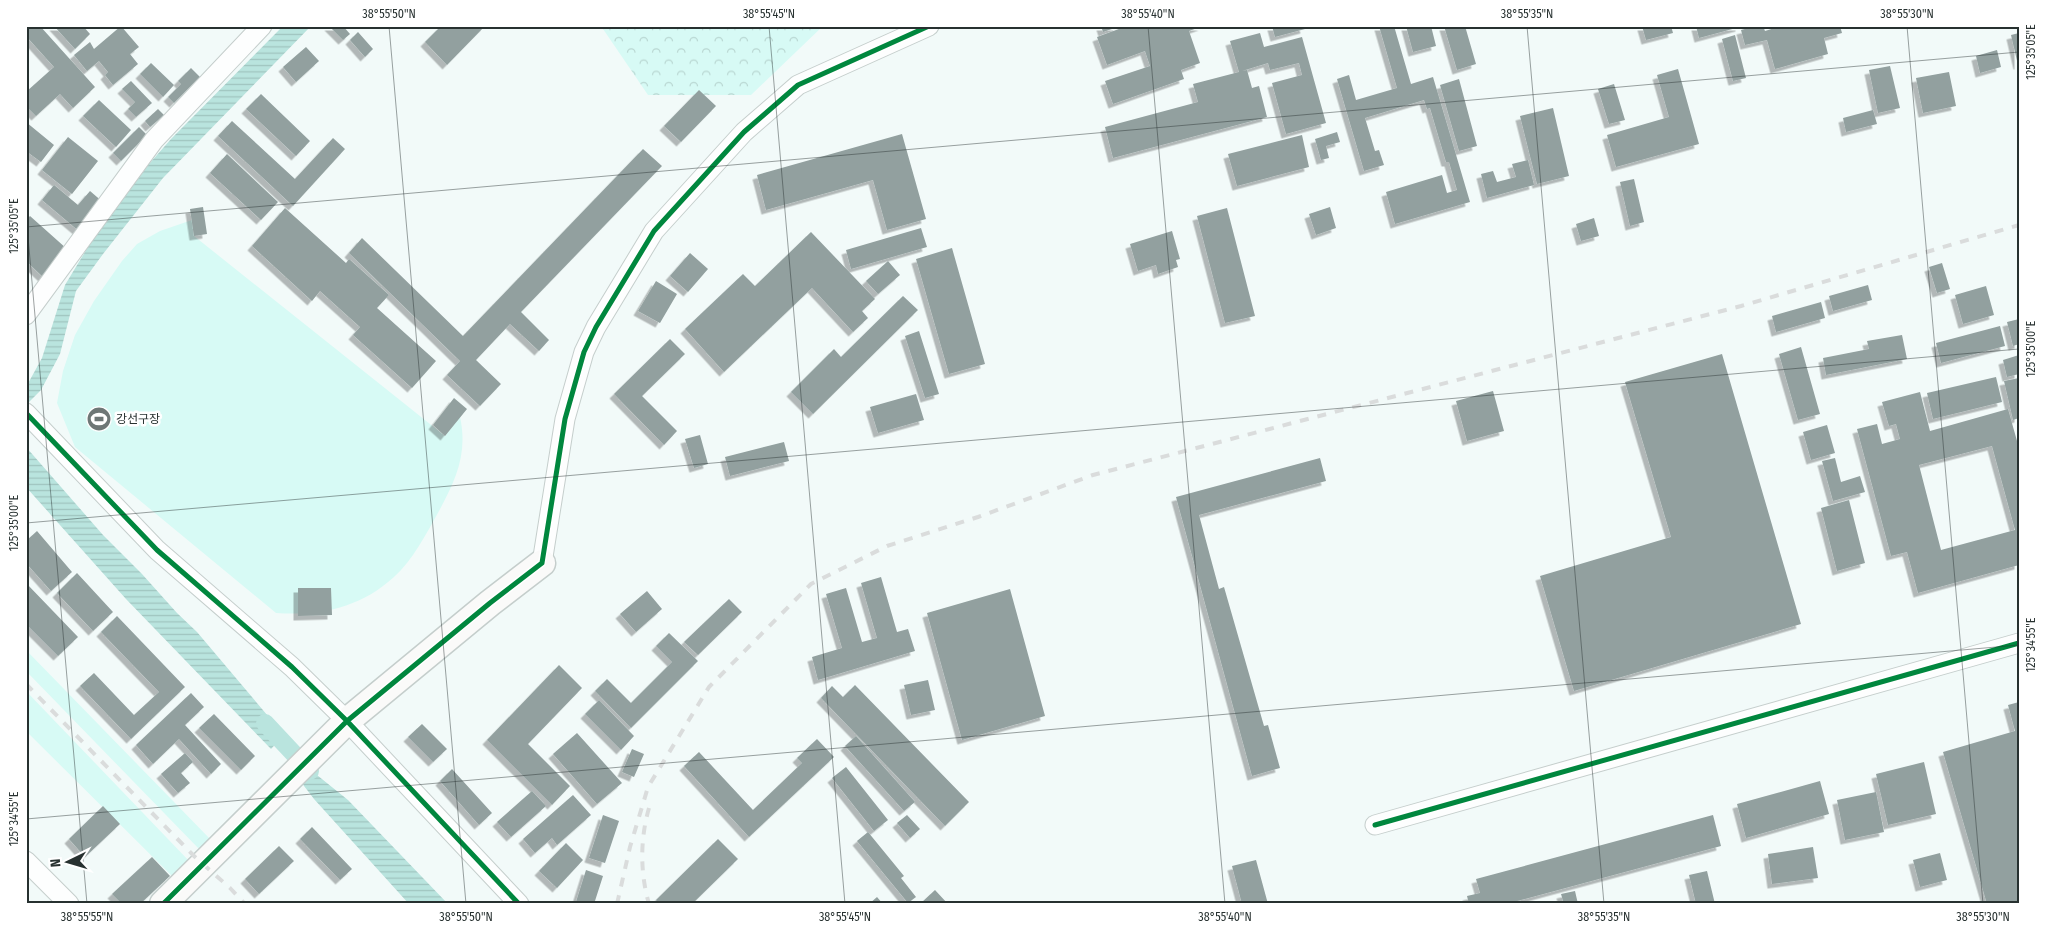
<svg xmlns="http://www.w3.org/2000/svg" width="2045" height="930" viewBox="0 0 2045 930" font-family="'Fira Sans Condensed','Noto Sans KR',sans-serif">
  <defs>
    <pattern id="forest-crowns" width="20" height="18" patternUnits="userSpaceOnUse" patternTransform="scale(1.25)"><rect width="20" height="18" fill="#d7faf5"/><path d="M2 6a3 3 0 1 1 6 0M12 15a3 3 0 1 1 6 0" fill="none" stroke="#b9d7d2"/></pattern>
    <pattern id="water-rules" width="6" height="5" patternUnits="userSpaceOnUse" patternTransform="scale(1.25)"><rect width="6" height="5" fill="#b9e4de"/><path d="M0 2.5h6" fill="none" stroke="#9fc4bf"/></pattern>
    <filter id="shadow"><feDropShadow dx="-4.5" dy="4.5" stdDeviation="0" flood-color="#0004"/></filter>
  </defs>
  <rect width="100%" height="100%" fill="#f2faf9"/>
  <path fill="#d7faf5" d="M192 220 194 236 445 436 460 417C468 453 456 480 439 511 426 534 413 560 394 577 360 608 320 616 276 613L75 447 57 403 63 371 75 335 94 301 122 261 137 244 160 231Z
    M26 650 212 841 201 851 26 671Z
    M26 691 190 862 174 878 26 731Z"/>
  <path fill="url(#forest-crowns)" d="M601 26H823L751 95H648Z"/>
  <path fill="url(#water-rules)" d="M283 26H311L163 178 103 254 76 291 60 354 41 390 29 402 26 399V387L42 358 65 285 91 242 149 164 171 139Z
    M26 447 103 535 142 574 177 613 197 632 284 735 271 749 126 599 26 487Z
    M312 771 348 800 448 904H409L314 799 301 782Z"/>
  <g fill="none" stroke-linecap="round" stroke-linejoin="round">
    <path stroke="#b9e4de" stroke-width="18" d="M265 723 310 771"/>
  </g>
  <path fill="#92a09f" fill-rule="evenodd" filter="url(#shadow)" d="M26 26H40L95 87 73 108 60 94 36 116 26 106V92L54 67 26 36Z
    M54 26H83L90 34 75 49Z
    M121 26 139 47 130 54 138 64 113 85 105 75 108 72 99 61 87 71 74 55 90 42 94 49Z
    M329 26H343L350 34 343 40Z
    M441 26H485L447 65 425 42Z
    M1101 26H1118V27L1103 32Z
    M1127 26H1203L1189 31 1200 63 1181 70 1184 79 1113 104 1105 81 1150 66 1145 51 1107 65 1097 37Z
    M1272 26H1304L1305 29 1275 37Z
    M1379 26H1394L1411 84 1433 77 1470 202 1395 224 1386 192 1442 175 1447 193 1457 190 1449 162H1446L1430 108 1427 109 1424 100 1365 118 1375 151 1379 150 1384 165 1364 171 1337 79 1349 75 1356 100 1397 88Z
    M1406 26H1431L1436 46 1413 52Z
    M1444 26H1465L1476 64 1457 70Z
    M1642 26H1671L1673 33 1646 40Z
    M1696 26H1740V27L1699 38Z
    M1756 26H1763L1765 31 1781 26H1840L1842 33 1824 38 1828 54 1775 69 1767 40 1745 45 1741 30Z
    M358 32 373 49 365 57 350 40Z
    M1260 33 1264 47 1302 37 1326 123 1286 134 1272 83 1302 75 1299 63 1270 70 1268 63 1242 71 1247 70 1252 88 1259 86 1267 117 1113 158 1105 127 1198 102 1193 84 1239 72 1230 41Z
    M2019 33V65H2018L2011 35Z
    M1735 35 1746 78 1733 81 1722 39Z
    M306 47 319 61 296 82 283 67Z
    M1997 50 2001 67 1980 73 1976 56Z
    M151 63 174 85 163 97 140 74Z
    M1890 66 1900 108 1878 113 1869 70Z
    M191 68 200 77 174 103 168 97 181 84 178 81Z
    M1678 69 1699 144 1616 167 1607 135 1669 117 1657 75Z
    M1949 72 1956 106 1923 113 1916 78Z
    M1459 79 1477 146 1459 151 1440 85Z
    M131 81 152 103 136 117 128 109 135 102 122 89Z
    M1614 84 1625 120 1609 124 1598 89Z
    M699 90 716 106 681 142 664 126Z
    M261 94 310 141 296 156 246 109Z
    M99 100 131 130 116 147 83 116Z
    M1553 108 1569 176 1537 184 1520 116Z
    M158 109 164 115 150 127 145 121Z
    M1873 110 1877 124 1846 132 1843 118Z
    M232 121 295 179 333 138 345 149 293 206 218 136Z
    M26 122 54 145 41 162 26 151Z
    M139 127 147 135 121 161 113 153Z
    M1337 132 1340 142 1326 146 1329 158 1321 160 1315 139Z
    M902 134 926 219 887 230 873 180 766 210 757 175Z
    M1302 135 1309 167 1237 186 1228 154Z
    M68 137 98 161 72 194 42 170Z
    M643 149 662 166 521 312 549 340 539 351 510 324 476 360 501 384 480 406 447 375 460 361 349 253 362 238 463 336Z
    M227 154 278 202 261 220 210 173Z
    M1528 160 1534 185 1487 198 1481 174 1493 171 1497 182 1516 177 1512 164Z
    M1634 179 1644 222 1630 226 1620 182Z
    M54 185 78 205 90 191 104 203 80 232 42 200Z
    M203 207 207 234 194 236 190 209Z
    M1330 207 1336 228 1316 235 1309 214Z
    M285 208 346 263 349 259 389 295 377 308 436 361 412 388 353 335 360 327 320 291 312 301 252 246Z
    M1227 208 1255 316 1225 323 1197 216Z
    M30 216 67 249 43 277 26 261V220Z
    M1594 218 1599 236 1581 241 1576 224Z
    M921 228 927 247 851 269 846 250Z
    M1172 231 1180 259 1176 260 1178 267 1158 274 1156 265 1138 271 1130 244Z
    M811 232 875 299 862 311 868 318 853 332 812 288 724 372 685 329 743 274 755 286Z
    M952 248 985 364 949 374 916 259Z
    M690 253 708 269 688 292 670 276Z
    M888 261 900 275 878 294 866 281Z
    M1942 263 1950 289 1937 293 1929 267Z
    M656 281 677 294 660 323 638 311Z
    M1868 285 1872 300 1833 311 1829 296Z
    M1986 286 1994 315 1963 324 1955 295Z
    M903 296 918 310 813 414 791 392 834 349 841 357Z
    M1821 302 1825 318 1776 332 1772 316Z
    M2019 319V344L2013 346 2007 322Z
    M2000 326 2005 346 1941 363 1936 343Z
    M919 331 939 394 925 398 905 336Z
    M1902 335 1907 359 1826 375 1823 358 1869 349 1867 341Z
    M670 339 685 354 642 396 677 431 664 445 614 394Z
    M1801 347 1820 414 1798 420 1779 354Z
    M1722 354 1801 624 1574 691 1540 576 1671 537 1625 382Z
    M2019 355V374L2007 377 2003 360Z
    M1996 377 2002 402 1933 419 1927 393Z
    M2019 378V418L2013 420 2004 381Z
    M1493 391 1504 431 1467 441 1456 401Z
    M1920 392 1930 431 2008 409 2019 448V565L1918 593 1907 552 1891 556 1857 429 1877 424 1882 444 1900 439 1896 424 1889 426 1882 402ZM1992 446 2015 530 1941 550 1919 465Z
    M916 394 924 420 878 433 870 407Z
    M454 398 467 409 445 436 433 425Z
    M1827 425 1835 453 1811 460 1803 432Z
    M700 435 708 464 694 468 685 439Z
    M784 442 789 461 730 476 725 457Z
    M1320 458 1326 481 1199 515 1219 589 1224 587 1264 726 1268 725 1280 768 1252 776 1176 497Z
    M1835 458 1841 482 1860 476 1865 492 1833 501 1822 461Z
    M1849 500 1865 563 1837 571 1821 508Z
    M37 531 72 572 51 591 26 563V541Z
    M77 573 113 612 93 631 57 593Z
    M881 577 897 632 908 629 915 651 818 680 812 657 842 648 826 594 846 588 862 642 877 638 861 583Z
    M26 583 78 637 58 656 26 624Z
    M298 588H331L332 615 298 616Z
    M1010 589 1045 716 962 740 927 613Z
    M647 591 662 609 636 632 620 614Z
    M729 599 742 612 698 655 684 642Z
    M117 616 185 687 131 739 80 686 94 673 134 715 159 692 101 632Z
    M669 633 698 661 631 728 595 691 607 679 631 703 672 662 656 646Z
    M559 665 582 688 528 744 570 786 552 805 487 740Z
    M928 680 935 710 911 715 904 685Z
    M855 685 969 802 945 826 821 698 832 686 843 697Z
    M191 693 204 707 185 725 221 764 211 774 179 739 153 764 136 745Z
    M599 700 634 736 621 750 585 714Z
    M2019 702V904H1987L1943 752 2015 731 2008 705Z
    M214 714 255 756 241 770 199 728Z
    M422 724 447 749 433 762 408 737Z
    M577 733 622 783 597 804 553 754Z
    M856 736 915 802 904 811 845 746Z
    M817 739 834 757 749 837 684 766 699 752 753 810 802 763 797 758Z
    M632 749 644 754 634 777 622 772Z
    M185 753 193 762 181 773 190 783 178 793 161 774Z
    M1924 762 1936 814 1888 825 1876 774Z
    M846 767 888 820 874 831 832 778Z
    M452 769 492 813 479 825 440 781Z
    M1820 781 1829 814 1746 838 1737 804Z
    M532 791 546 806 511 837 497 822Z
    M1876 792 1884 832 1845 840 1837 800Z
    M573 795 591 815 557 845 552 838 535 853 523 839Z
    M103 806 120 824 85 857 69 839Z
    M603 815 619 821 605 863 589 858Z
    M907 815 920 829 910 838 897 823Z
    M1713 815 1721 846 1506 904H1469L1467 896 1480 893 1476 879Z
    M312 827 352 869 340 880 300 839Z
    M868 832 904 876 901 878 916 897 908 903 857 841Z
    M718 839 738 859 692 904H659L656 900Z
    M566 843 583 860 557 888 539 871Z
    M279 846 294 861 259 894 245 879Z
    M1813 847 1818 878 1772 884 1768 854Z
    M1940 853 1947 880 1920 887 1913 860Z
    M152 857 170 876 140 904H122L112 894Z
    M1256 860 1268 904H1242L1232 866Z
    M586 870 603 876 594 904 576 902Z
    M1707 871 1715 904H1696L1689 875Z
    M935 890 948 904H920Z
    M1575 891 1578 904H1564L1561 894Z
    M877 897 883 904H869Z"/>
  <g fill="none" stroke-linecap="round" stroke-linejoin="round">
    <defs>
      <path id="street" d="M26 315 154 140 262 26
        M26 413 157 550 292 667 347 721 519 904
        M542 563 565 419 584 352 596 327 654 231 744 132 798 85 929 26
        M1375 825 2019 643
        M26 861 69 904"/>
      <path id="secondary" d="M163 904 347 721 490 603 542 563"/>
    </defs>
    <use href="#street" stroke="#c5cecc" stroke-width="21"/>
    <use href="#secondary" stroke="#c5cecc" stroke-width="29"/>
    <use href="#street" stroke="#fdfefe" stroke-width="19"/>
    <use href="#secondary" stroke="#fafaf9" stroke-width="26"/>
    <path stroke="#dadcdc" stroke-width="4" stroke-dasharray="9 9" stroke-linecap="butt" d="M26 684 194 856 230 888 245 904
      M649 808C640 839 640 873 649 904
      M617 904 630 847 648 787 709 687 811 584 887 546 978 517 1093 475 1741 306 2019 225"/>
    <defs>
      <path id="cycleway" d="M26 413 157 550 292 667 347 721 519 904
        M1375 825 2019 643
        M163 904 347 721 490 603 542 563 565 419 584 352 596 327 654 231 744 132 798 85 929 26"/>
    </defs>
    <use href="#cycleway" stroke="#fff" stroke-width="8"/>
    <use href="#cycleway" stroke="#00873e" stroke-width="5"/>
  </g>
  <path fill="none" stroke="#273130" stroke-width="1" stroke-opacity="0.45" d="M389 26 466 904M769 26 845 904M1148 26 1225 904M1527 26 1604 904M1907 26 1983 904M26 214 87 904M26 227 2019 52M26 523 2019 349M26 819 2019 645"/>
  <defs>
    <symbol id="stadium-disc" viewBox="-11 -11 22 22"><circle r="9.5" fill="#6e7776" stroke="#fff"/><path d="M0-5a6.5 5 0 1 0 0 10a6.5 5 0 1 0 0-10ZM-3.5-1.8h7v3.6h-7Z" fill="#fff"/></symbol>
  </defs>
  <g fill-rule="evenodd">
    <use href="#stadium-disc" x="85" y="405" width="28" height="28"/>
  </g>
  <g text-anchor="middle" stroke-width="5" stroke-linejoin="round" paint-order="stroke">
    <g font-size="12" fill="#273130" stroke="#fff" text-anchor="start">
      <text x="116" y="423">강선구장</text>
    </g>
  </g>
  <rect width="2045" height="930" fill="none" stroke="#ffffff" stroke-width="55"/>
  <g transform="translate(68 862) rotate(265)" stroke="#ffffff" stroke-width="4" paint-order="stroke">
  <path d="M0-4L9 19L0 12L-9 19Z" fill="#273130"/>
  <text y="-8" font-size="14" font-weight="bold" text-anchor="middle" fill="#273130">N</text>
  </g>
  <rect x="28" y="28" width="1990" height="874" fill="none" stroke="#273130" stroke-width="2"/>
  <g font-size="12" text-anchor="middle" fill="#273130">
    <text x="389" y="18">38°55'50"N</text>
    <text x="769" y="18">38°55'45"N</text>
    <text x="1148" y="18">38°55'40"N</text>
    <text x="1527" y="18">38°55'35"N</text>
    <text x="1907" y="18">38°55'30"N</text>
    <text transform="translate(2031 52) rotate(-90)" y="4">125°35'05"E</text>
    <text transform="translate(14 226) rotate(-90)" y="4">125°35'05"E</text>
    <text transform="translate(2031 349) rotate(-90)" y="4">125°35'00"E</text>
    <text transform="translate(14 523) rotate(-90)" y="4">125°35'00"E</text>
    <text transform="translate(2031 645) rotate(-90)" y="4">125°34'55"E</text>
    <text transform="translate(14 819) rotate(-90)" y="4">125°34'55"E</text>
    <text x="87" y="921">38°55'55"N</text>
    <text x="466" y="921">38°55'50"N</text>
    <text x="845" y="921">38°55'45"N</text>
    <text x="1225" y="921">38°55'40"N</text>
    <text x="1604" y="921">38°55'35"N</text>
    <text x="1983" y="921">38°55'30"N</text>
  </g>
</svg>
